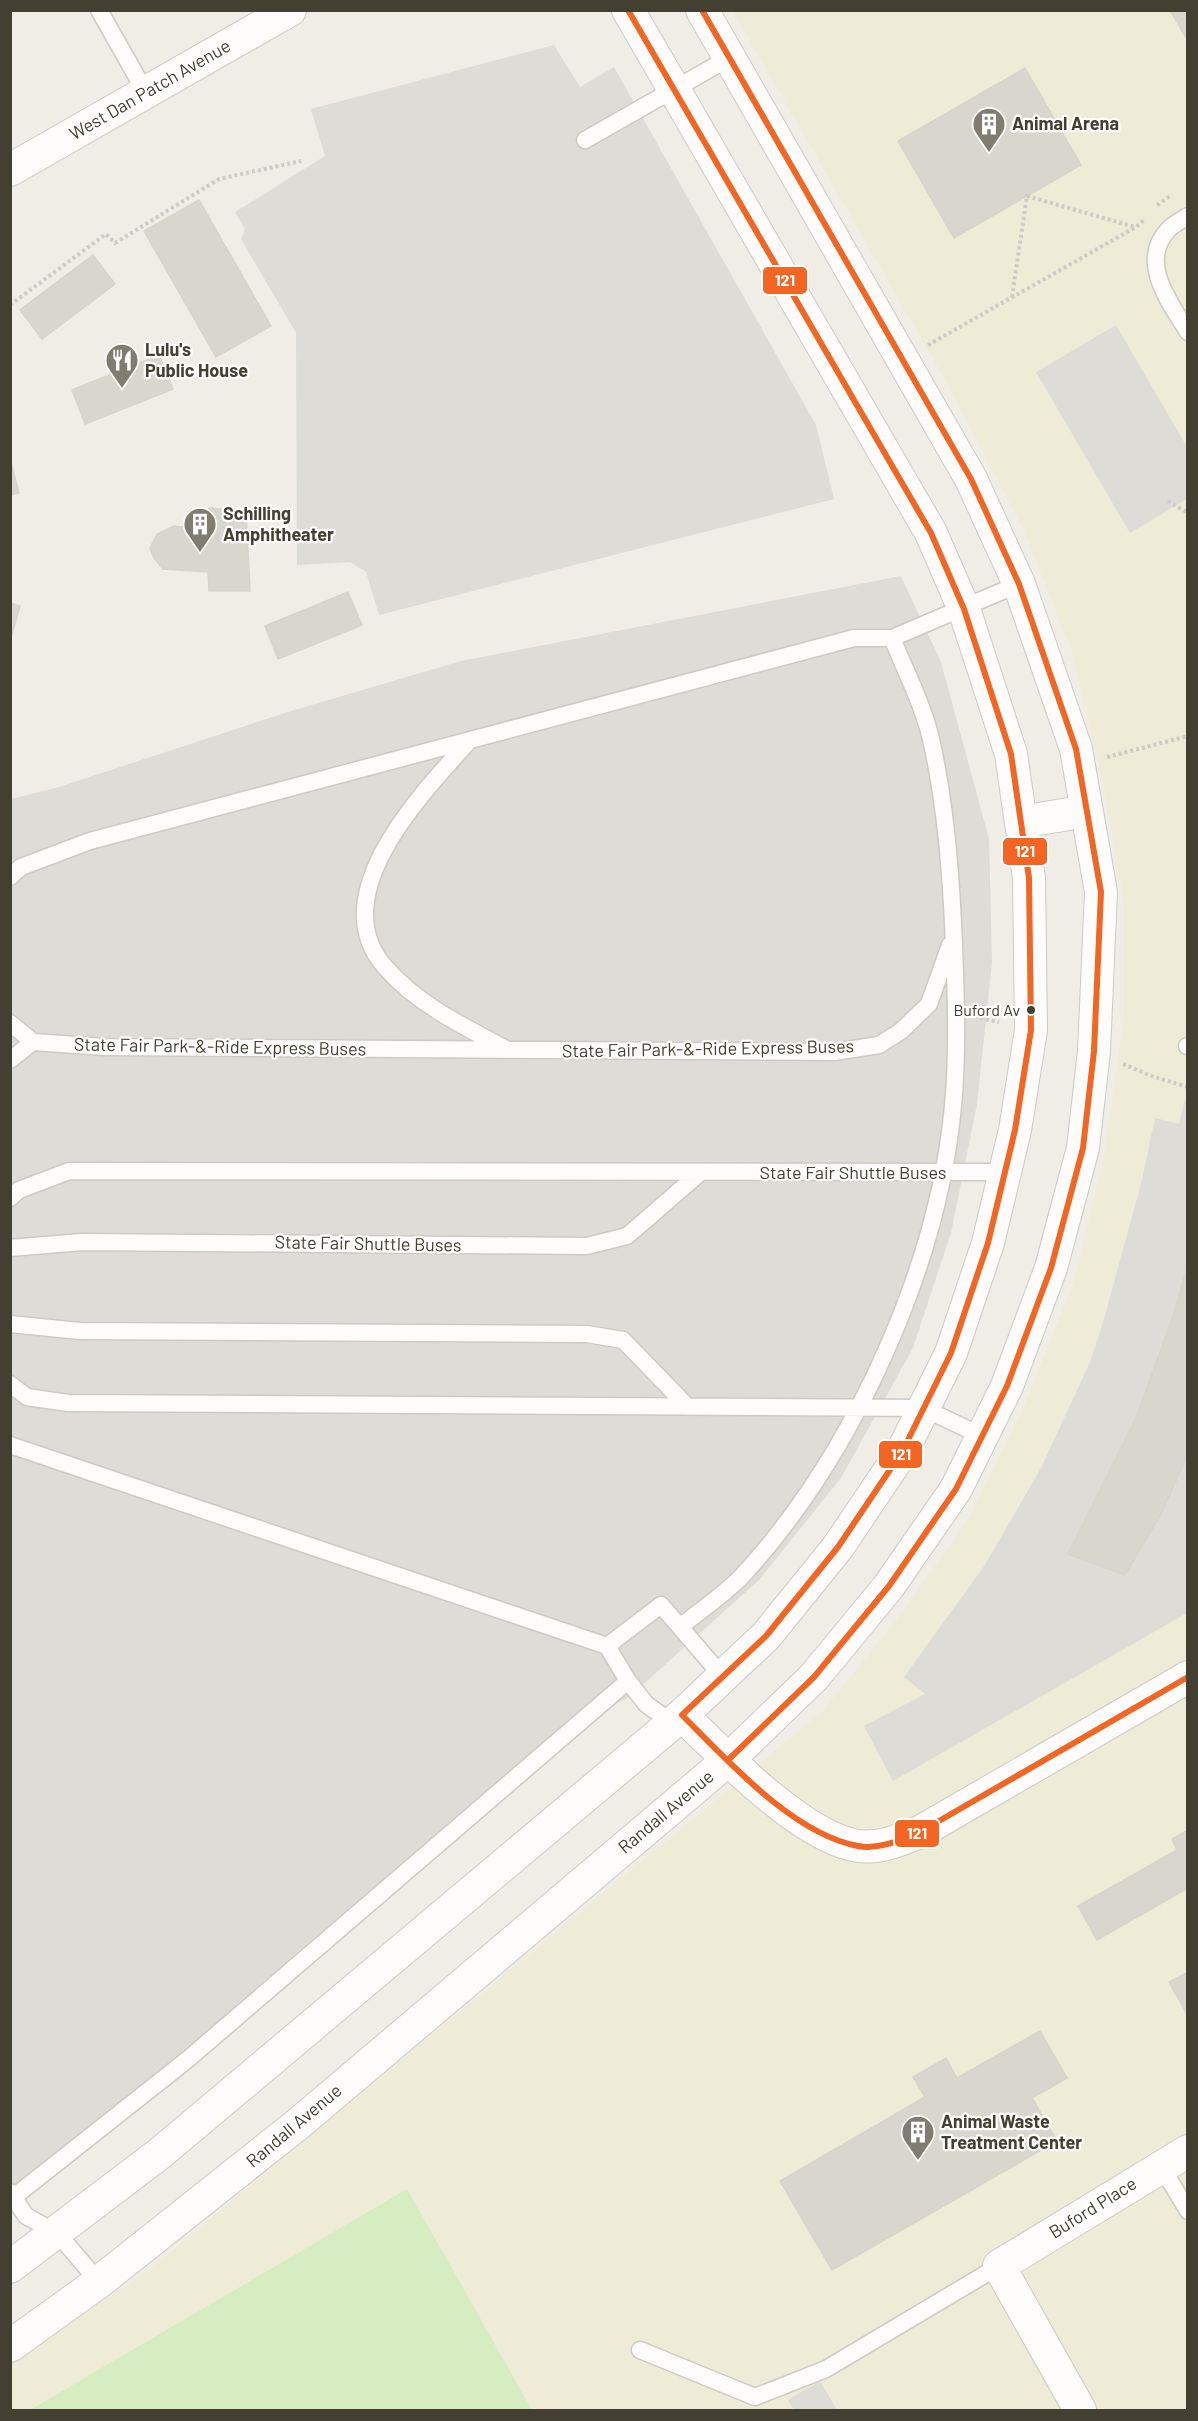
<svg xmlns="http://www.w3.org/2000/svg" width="1198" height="2421" viewBox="0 0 1198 2421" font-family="Barlow,sans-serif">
  <rect width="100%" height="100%" fill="#efede5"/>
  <path fill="#eeebd6" d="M733 11H1187V2410H11L10 2365 146 2272 822 1712 895 1622 967 1521 1023 1408 1072 1287 1103 1162 1124 1018V902L1102 779 1072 652 1023 528 943 376Z"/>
  <path fill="#d5edc1" d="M407 2189 532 2410H30Z"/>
  <path fill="#dedcd6" d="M554 45 580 87 614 67 816 425 834 499 379 615 366 572 350 562 297 565 296 333 241 239 245 229 235 212 325 156 311 109Z
    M1116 325 1187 447V499L1130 533 1036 372Z
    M901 576 941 662 989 839 992 962 977 1104 951 1233 913 1348 841 1478 759 1580 628 1698 586 1715 11 2213V799L59 787 291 711 461 661Z
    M1185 1100H1187V1613L893 1781 864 1726 925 1694 904 1677 985 1565 1041 1468 1090 1362 1102 1326 1141 1184 1155 1118 1179 1124Z
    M820 2381 837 2410H794L788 2400Z"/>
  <path fill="#d8d6cd" stroke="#d7d5cb" stroke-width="1.5" d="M1170 10H1188V41Z
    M1025 68 1081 165 954 238 898 141Z
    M199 200 271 326 216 357 144 231Z
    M93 255 115 284 42 339 20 310Z
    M159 355 173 389 85 424 72 390Z
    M10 459 19 493 10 495Z
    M209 508 246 511 250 591H209L208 572 163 569 154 558 150 548 157 534 174 526 205 530Z
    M348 592 362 625 278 659 265 626Z
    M10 603 20 606 10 641Z
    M1188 1265V1454L1161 1514 1125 1575 1068 1554 1136 1418 1173 1316Z
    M1188 1830V1891L1186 1889 1097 1940 1078 1906 1177 1850 1172 1839Z
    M1188 1972V2016L1169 1982Z
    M1040 2031 1067 2078 1032 2098 1057 2141 832 2270 780 2181 925 2097 913 2077 946 2058 957 2078Z"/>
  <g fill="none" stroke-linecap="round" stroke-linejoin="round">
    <defs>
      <path id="lane" d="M99 10 146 93
        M585 140 729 58
        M1188 216C1182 220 1173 224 1168 230 1138 262 1170 303 1188 332
        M470 740C423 792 322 895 385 967 417 1004 463 1026 506 1049
        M10 877 21 867 90 841 854 638H892L1019 584
        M10 1023 33 1042 105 1047 834 1052 879 1045 901 1031 929 1004 950 945
        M1187 1046H1188
        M10 1060 33 1042
        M10 1198 19 1190 69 1171 1005 1172
        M10 1248 82 1242 587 1246 627 1236 701 1172
        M10 1324 80 1331 587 1334 623 1340 688 1407
        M10 1384 27 1397 68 1403 923 1408 982 1436
        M10 1445 607 1646
        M680 1627 722 1676
        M628 1681 646 1704 672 1723
        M1161 2166 1188 2211
        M10 2192 26 2216 57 2233 99 2282
        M10 2200 187 2060 628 1681 607 1646 661 1605 680 1627C701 1610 725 1594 743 1575 853 1455 938 1268 953 1106 958 1053 956 998 954 944 951 875 946 806 931 739 923 705 905 670 892 638
        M640 2350 755 2397 826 2369 999 2266"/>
      <path id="street" d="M10 170 290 10
        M1021 822 1087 811
        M682 1715C722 1754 803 1838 858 1846 880 1849 900 1840 920 1832L1188 1677
        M10 2267 159 2154 682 1715 766 1636 838 1547 902 1452 951 1353 988 1243 1015 1130 1031 1030 1029 878 1011 754 964 609 931 533 628 10
        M10 2346 99 2282 298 2124 728 1760 814 1677 889 1586 956 1489 1007 1386 1051 1268 1083 1148 1094 1051 1101 892 1076 749 1019 584 971 479 702 10
        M1080 2410 999 2266 1188 2151"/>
    </defs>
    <use href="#lane" stroke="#cccbc3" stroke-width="19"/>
    <use href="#street" stroke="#cccbc3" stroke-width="34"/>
    <path stroke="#cdcbc5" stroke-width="4" stroke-dasharray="3 3" stroke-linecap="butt" d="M1157 205 1170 196
      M1012 297 1027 196 1135 227
      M10 305 106 234 115 243 219 179 301 161
      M928 345 1136 227 1144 220
      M1168 501 1188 513
      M1107 757 1188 736
      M980 1018 999 1022
      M1123 1064 1154 1077 1188 1087"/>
    <use href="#lane" stroke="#fdfcfb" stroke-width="16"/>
    <use href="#street" stroke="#fdfcfb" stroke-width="32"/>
    <defs>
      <path id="bus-1" d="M628 10 931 533 964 609 1011 754 1029 878 1031 1030 1015 1130 988 1243 951 1353 902 1452 838 1547 766 1636 682 1715C727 1760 793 1834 858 1846 879 1850 901 1840 920 1832L1188 1677
        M702 10 971 479 1019 584 1076 749 1101 892 1094 1051 1083 1148 1051 1268 1007 1386 956 1489 889 1586 814 1677 728 1760"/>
    </defs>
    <use href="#bus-1" stroke="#fff" stroke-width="10"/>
    <use href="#bus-1" stroke="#f26522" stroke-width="6"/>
  </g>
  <defs>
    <symbol id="building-pin" viewBox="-11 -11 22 30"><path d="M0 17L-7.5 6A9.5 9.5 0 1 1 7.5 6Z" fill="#807d70" stroke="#fff"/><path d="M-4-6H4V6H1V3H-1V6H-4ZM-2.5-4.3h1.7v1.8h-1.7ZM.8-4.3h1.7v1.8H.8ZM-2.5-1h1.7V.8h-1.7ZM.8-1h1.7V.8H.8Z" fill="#fff"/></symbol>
    <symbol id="restaurant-pin" viewBox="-11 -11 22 30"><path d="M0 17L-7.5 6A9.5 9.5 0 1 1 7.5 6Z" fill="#807d70" stroke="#fff"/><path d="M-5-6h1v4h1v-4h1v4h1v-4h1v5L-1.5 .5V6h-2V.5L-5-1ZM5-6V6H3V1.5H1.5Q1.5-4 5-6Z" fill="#fff"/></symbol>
  </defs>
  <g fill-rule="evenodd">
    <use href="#building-pin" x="970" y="105" width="38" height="52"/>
    <use href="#restaurant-pin" x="103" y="341" width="38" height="52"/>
    <use href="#building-pin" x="181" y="505" width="38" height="52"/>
    <use href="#building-pin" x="899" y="2113" width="38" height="52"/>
  </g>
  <circle fill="#444031" stroke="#fff" stroke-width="2" cx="1031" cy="1010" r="5"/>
  <g text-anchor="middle" stroke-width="4.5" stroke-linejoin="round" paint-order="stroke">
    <g font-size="16" fill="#444031" stroke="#fff" text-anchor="end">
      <text x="1020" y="1016">Buford Av</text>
    </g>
    <g font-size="18" fill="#444031" stroke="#fff">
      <text transform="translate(150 90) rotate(-30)" y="6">West Dan Patch Avenue</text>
      <text transform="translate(220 1047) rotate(1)" y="6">State Fair Park-&amp;-Ride Express Buses</text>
      <text transform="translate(708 1049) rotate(-1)" y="6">State Fair Park-&amp;-Ride Express Buses</text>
      <text x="853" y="1179">State Fair Shuttle Buses</text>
      <text transform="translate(368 1244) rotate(1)" y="6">State Fair Shuttle Buses</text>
      <text transform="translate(666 1812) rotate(-40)" y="6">Randall Avenue</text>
      <text transform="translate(294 2126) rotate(-40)" y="6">Randall Avenue</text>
      <text transform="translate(1093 2208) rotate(-32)" y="6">Buford Place</text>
    </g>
    <g font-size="18" font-weight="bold" fill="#444031" stroke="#fff" text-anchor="start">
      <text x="1012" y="130">Animal Arena</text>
      <text x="145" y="356">Lulu's<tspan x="145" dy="21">Public House</tspan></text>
      <text x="223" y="520">Schilling<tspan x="223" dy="21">Amphitheater</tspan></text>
      <text x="941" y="2128">Animal Waste<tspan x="941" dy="21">Treatment Center</tspan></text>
    </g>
  </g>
  <g stroke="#fff" stroke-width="2">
    <rect x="762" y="266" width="46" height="29" rx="6" fill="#f26522"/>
    <rect x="1002" y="837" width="46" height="29" rx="6" fill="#f26522"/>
    <rect x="878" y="1440" width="45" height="29" rx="6" fill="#f26522"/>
    <rect x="894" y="1819" width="46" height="29" rx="6" fill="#f26522"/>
  </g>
  <g font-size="16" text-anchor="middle" font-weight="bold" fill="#fff">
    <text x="785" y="286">121</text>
    <text x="1025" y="857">121</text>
    <text x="901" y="1460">121</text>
    <text x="917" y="1839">121</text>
  </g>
  <rect width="1198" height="2421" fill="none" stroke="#444031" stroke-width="24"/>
</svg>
